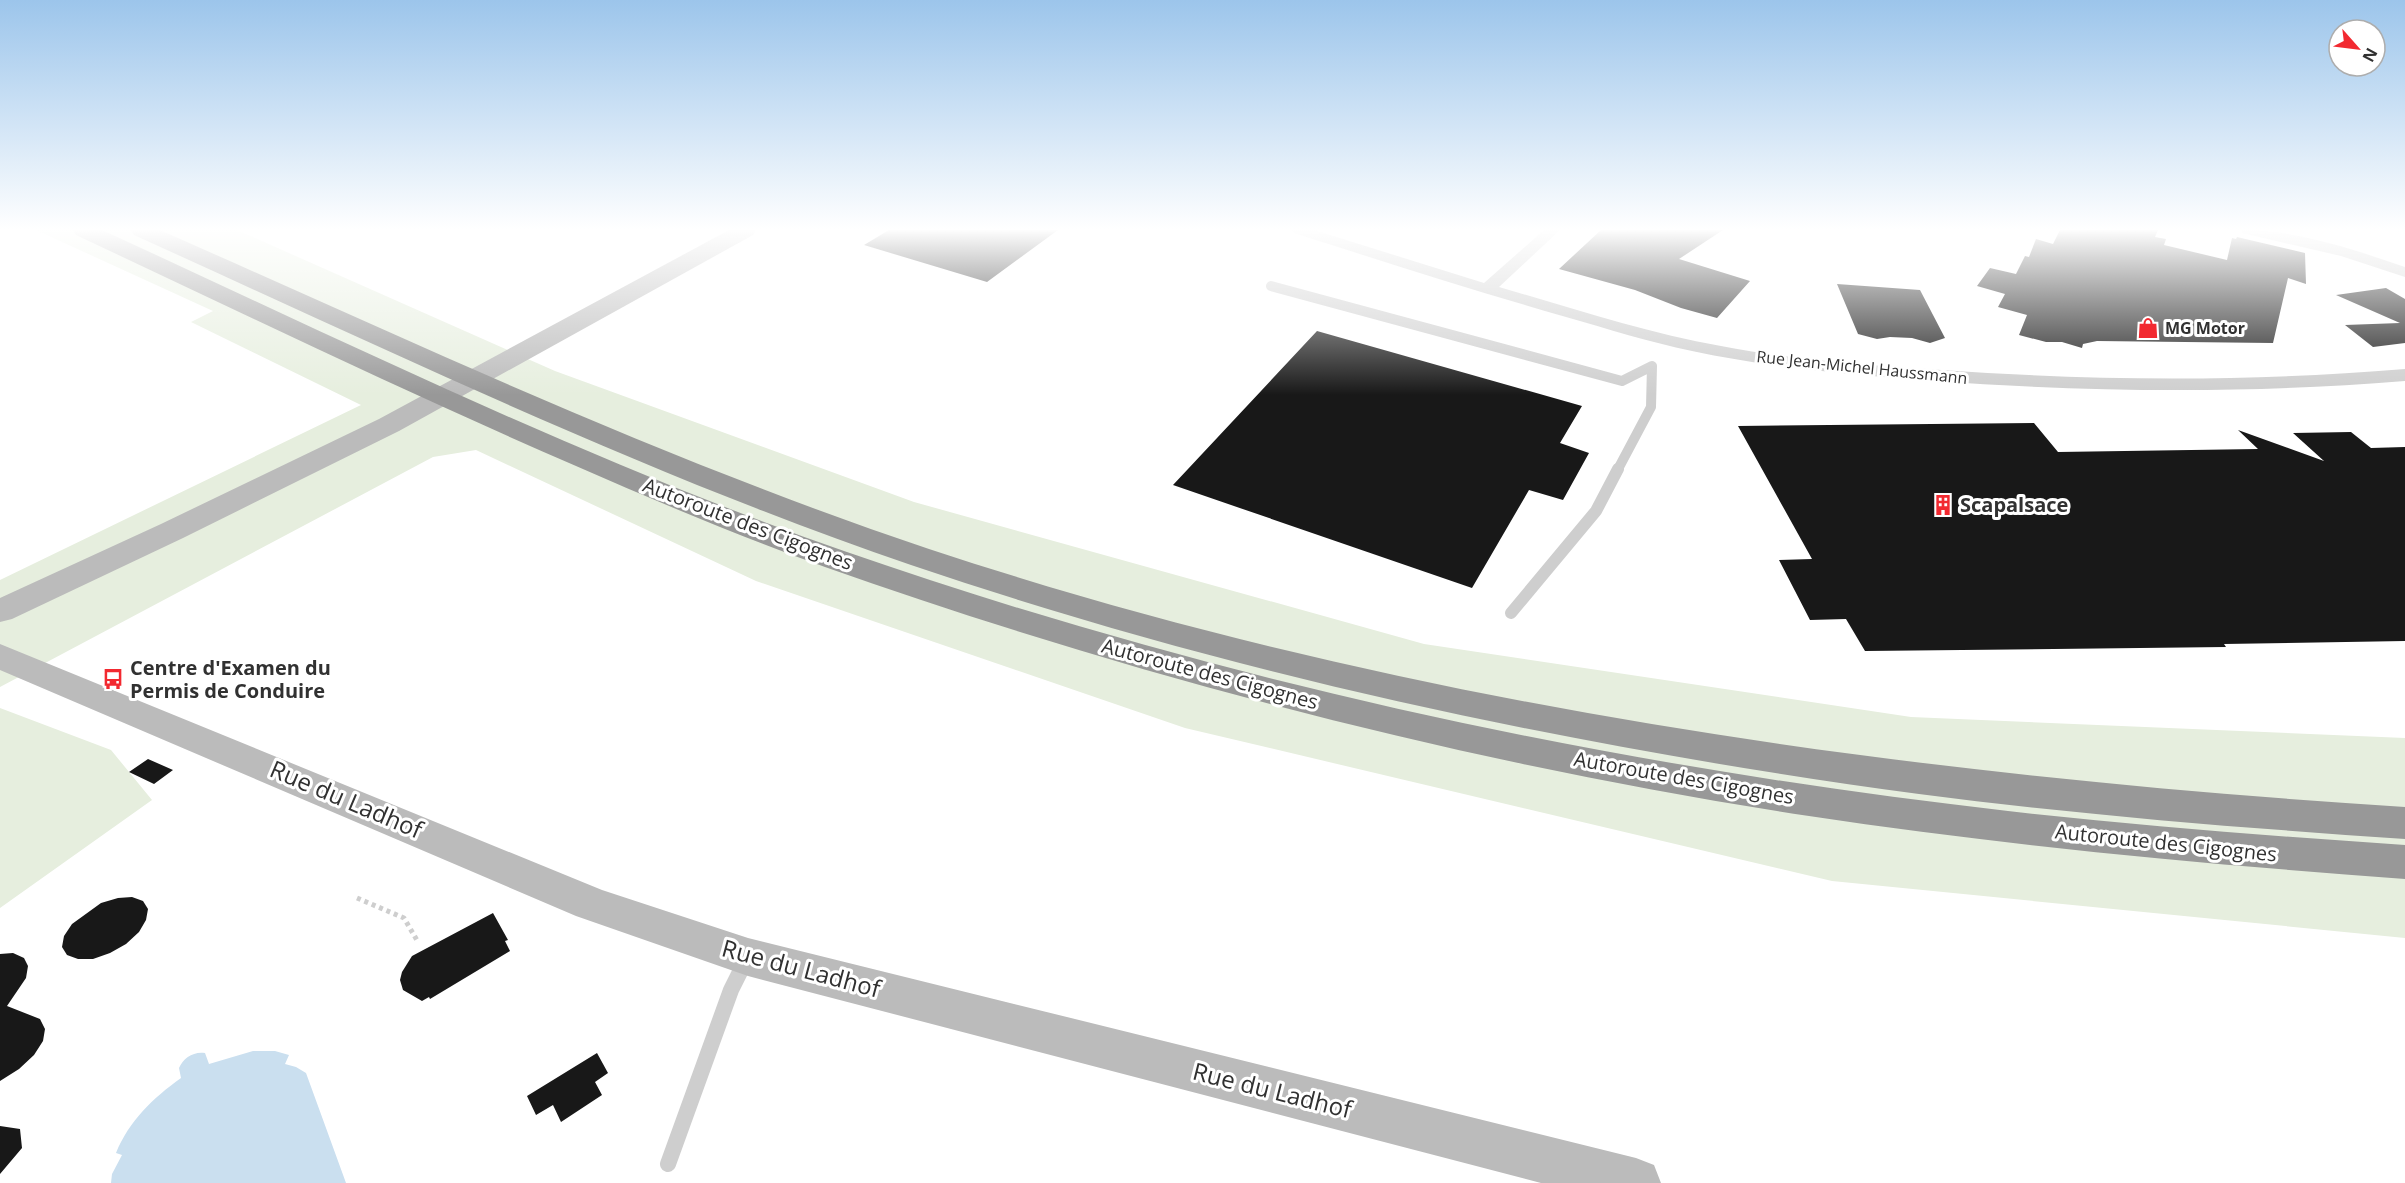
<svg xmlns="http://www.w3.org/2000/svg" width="2405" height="1183" viewBox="0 0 2405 1183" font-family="'Open Sans',sans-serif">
  <rect width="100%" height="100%" fill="#fff"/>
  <path fill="#e6eede" d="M36 230H237L555 371 914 502 1424 644 1911 717 2405 738V938L1832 881 1185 728 756 581 476 450 433 457 0 687V580L361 405 191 322 213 311Z
    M0 708 111 750 152 800 0 908Z"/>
  <path fill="#cadfef" d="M253 1051H275L289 1055 285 1064 296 1067 306 1073 346 1183H111L112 1174 122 1155 116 1153C129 1121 153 1098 181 1078L179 1068C183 1058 194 1051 205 1053L209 1064Z"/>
  <path fill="#181818" d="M889 230H1058L987 282 864 245Z
    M1601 230H1723L1679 259 1750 281 1717 318 1681 308 1635 290 1559 269Z
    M2060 230H2158L2155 237 2166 239 2164 245 2227 260 2232 238 2236 239 2237 237 2305 253 2306 284 2288 278 2273 343 2097 341 2083 344 2082 348 2062 342H2046L2019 335 2027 315 1998 307 2005 294 1977 286 1990 268 2016 274 2025 256 2029 257 2036 239 2053 244Z
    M1837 284 1920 290 1945 338 1930 343 1912 338 1890 337 1877 339 1858 334Z
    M2386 288 2405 299V343L2373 347 2345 325 2400 323 2336 295Z
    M1317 331 1582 406 1560 443 1589 453 1563 500 1529 490 1472 588 1173 485Z
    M2034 423 2058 452 2258 449 2238 430 2324 461 2293 433 2351 432 2371 448 2405 447V641L2224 644 2226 647 1865 651 1846 619 1810 620 1779 560 1812 559 1738 426Z
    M148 759 173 770 154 784 129 772Z
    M132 897 143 901 148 909 146 920 139 932 126 944 110 953 93 959H78L67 955 62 947 64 936 72 924 101 903 118 898Z
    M493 913 508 940 505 941 510 951 430 999 429 997 422 1001 403 990 400 980 402 972 412 956Z
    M13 953 24 958 28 966 26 978 7 1006 40 1019 45 1029 43 1041 34 1055 19 1069 0 1081V954Z
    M597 1053 608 1073 595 1082 602 1095 561 1122 553 1105 536 1115 527 1096Z
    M0 1126 20 1129 22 1148 0 1174Z"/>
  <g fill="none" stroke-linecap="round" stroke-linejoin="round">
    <path stroke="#cecece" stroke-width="5" stroke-dasharray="4 4" stroke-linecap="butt" d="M357 898 404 918 418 942"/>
    <path stroke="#cecece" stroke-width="10" d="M1271 286 1622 381 1652 366 1651 407 1617 471"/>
    <path stroke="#cecece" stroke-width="12" d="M1511 613 1596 511 1618 469"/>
    <path stroke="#cecece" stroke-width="16" d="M668 1164 731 990 747 958"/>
    <path fill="#cecece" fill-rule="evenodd" d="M1292 230H1314L1484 283 1544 230H1560L1499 287C1572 308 1646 333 1721 346 1794 360 1867 365 1941 370 2096 381 2250 382 2405 369V381C2248 394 2091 392 1934 381 1853 375 1772 368 1692 351 1649 342 1608 329 1566 317 1475 291 1385 262 1294 233Z
      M2241 230C2297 230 2352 249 2405 267V277L2341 256 2242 233Z"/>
    <path fill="#bbb" fill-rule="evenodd" d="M729 230H756L753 235 399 431 183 538 12 619 0 622V598L161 524 379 419Z
      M0 644 602 890 748 938 1636 1158 1654 1165 1661 1183H1541L748 976 576 916 0 670Z"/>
    <path fill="#989898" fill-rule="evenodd" d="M73 230H102C346 342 589 462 844 551 1220 682 1612 766 2008 811 2140 826 2272 836 2405 845V879C2205 864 2007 846 1809 816 1474 765 1145 680 825 567 741 537 658 502 576 466 407 393 242 313 76 235Z
      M131 230H160C413 342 666 461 929 549 1406 707 1906 775 2405 807V839C2243 828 2081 815 1919 794 1578 748 1238 676 911 565 645 474 390 351 134 235Z"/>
  </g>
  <linearGradient id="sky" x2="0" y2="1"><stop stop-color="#9cc5eb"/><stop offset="0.58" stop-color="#fff"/><stop offset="1" stop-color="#fff" stop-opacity="0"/></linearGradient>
  <rect width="2405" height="395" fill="url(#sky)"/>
  <defs>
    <symbol id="shop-bare" viewBox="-9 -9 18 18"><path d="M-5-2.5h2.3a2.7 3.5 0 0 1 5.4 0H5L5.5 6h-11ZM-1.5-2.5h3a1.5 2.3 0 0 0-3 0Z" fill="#f22930" stroke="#fff" stroke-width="2.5" paint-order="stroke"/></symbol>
    <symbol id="building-bare" viewBox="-9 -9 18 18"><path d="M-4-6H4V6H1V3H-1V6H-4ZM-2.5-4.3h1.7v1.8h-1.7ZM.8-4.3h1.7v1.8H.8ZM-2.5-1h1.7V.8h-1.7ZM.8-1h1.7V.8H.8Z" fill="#f22930" stroke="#fff" stroke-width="2.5" paint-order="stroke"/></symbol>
    <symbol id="bus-bare" viewBox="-9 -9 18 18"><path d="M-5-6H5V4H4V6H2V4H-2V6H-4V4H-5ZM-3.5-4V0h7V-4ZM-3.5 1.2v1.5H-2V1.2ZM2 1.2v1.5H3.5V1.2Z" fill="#f22930" stroke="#fff" stroke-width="2.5" paint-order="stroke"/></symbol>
  </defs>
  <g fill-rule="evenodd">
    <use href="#shop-bare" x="2133" y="313" width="30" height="30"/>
    <use href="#building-bare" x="1928" y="490" width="30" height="30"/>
    <use href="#bus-bare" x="98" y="664" width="30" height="30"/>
  </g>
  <g text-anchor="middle" stroke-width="6" stroke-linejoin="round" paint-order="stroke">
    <g font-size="16" font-weight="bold" fill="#313131" stroke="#fff" text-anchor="start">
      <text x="2165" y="334">MG Motor</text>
    </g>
    <g font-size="16" fill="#313131" stroke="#fff">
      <text transform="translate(1862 367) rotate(6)" y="6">Rue Jean-Michel Haussmann</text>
    </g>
    <g font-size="20" font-weight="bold" fill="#313131" stroke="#fff" text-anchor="start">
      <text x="1960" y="512">Scapalsace</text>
      <text x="130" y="675">Centre d'Examen du<tspan x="130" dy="23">Permis de Conduire</tspan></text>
    </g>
    <g font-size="20" fill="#313131" stroke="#fff">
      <text transform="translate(748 524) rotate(21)" y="7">Autoroute des Cigognes</text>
      <text transform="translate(1210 674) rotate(15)" y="7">Autoroute des Cigognes</text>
      <text transform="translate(1684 778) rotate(10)" y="7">Autoroute des Cigognes</text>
      <text transform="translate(2166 843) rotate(6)" y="7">Autoroute des Cigognes</text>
    </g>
    <g font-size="24" fill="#313131" stroke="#fff">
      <text transform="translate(346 800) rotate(23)" y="8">Rue du Ladhof</text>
      <text transform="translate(801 969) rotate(15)" y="8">Rue du Ladhof</text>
      <text transform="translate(1272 1091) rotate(14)" y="8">Rue du Ladhof</text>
    </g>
  </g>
  <g transform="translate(2357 48) rotate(118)"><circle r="28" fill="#ffffff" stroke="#adadad" stroke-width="1.5"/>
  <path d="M0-4.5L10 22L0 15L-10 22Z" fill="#f22930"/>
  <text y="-9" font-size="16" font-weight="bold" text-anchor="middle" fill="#313131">N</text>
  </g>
</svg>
